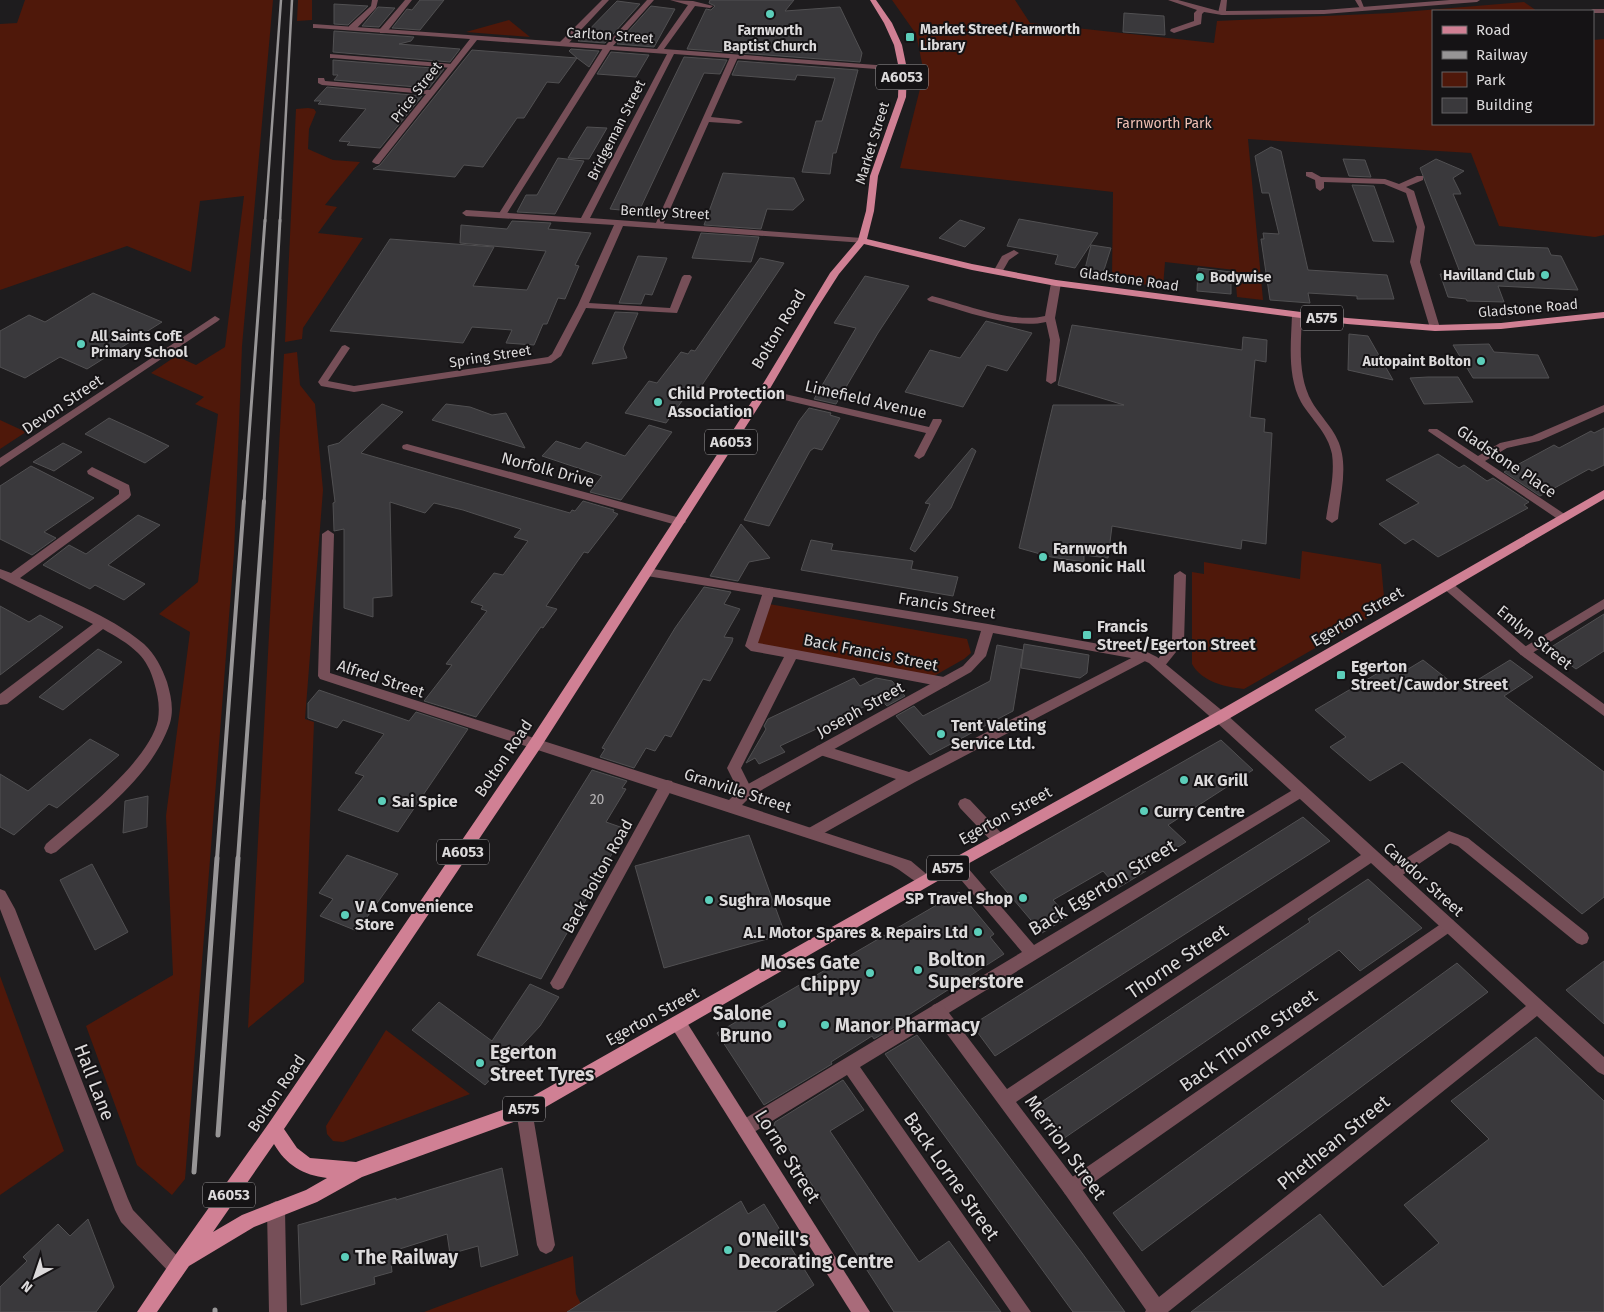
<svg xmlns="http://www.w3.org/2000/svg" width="1604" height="1312" viewBox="0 0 1604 1312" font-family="'Fira Sans',sans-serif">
  <rect width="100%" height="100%" fill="#1e1c1e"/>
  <path fill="#4f180a" d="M25 0H273L242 346 234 553 185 1179 172 1195 137 1165 86 1026 173 975 166 816 190 632 159 614 198 582 218 414 195 404 204 397 151 373 176 356 196 365 225 347 244 196 200 201 191 272 127 246 0 290V24L17 23Z
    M298 0H312V20L297 21Z
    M892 0H1015L1030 23 1214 43 1217 21 1391 13 1524 2 1537 11H1433V124H1593V40L1604 39V235L1595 237 1499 226 1471 153 1248 139 1263 300 1237 297 1235 270 1165 262 1163 287 1112 280 1113 192 900 168 924 73 916 34Z
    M509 20 530 37 466 32Z
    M308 108 314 109 316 112 309 129 308 149 333 160 360 162 325 205 337 207 318 233 363 238 303 328 302 339 285 342 296 109Z
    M297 352 300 385 315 404 323 490 305 719 314 722 304 982 248 1028 284 354Z
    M0 420 26 432 0 449Z
    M1302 551 1381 564 1385 608 1244 689C1225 687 1202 682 1192 664V572L1204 574V562L1300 579Z
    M769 604 967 639 971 653 964 659 934 676 755 645Z
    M0 976 64 1151 0 1195Z
    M386 1030 470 1094 343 1142 333 1141 327 1134 326 1126Z
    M573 1256 576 1294 585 1312H424Z"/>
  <path fill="#3a393c" stroke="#515052" d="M420 0H444L420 30 392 28 407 9 412 10Z
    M710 0H794L785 11 840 7 862 53 860 62 687 49 706 9 711 10 715 6 709 3Z
    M617 1 640 4 605 43 578 41Z
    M334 4 368 6 348 25 334 24Z
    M651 6 675 9 654 47 617 44Z
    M378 7 395 8 379 27 362 26Z
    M1124 13 1164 16 1165 35 1123 32Z
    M334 31 414 37 411 41 399 44 460 49 450 62 333 52Z
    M571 49 599 51 589 67 577 58 559 83 547 82 524 118H517L483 167 464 165 455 177 373 169 380 165 472 50 577 58 569 51Z
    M611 52 649 55 636 77 597 74Z
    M684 57 727 60 720 74 704 73 640 209 632 208 631 211 610 209Z
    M333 60 444 69 429 88 334 80 338 75H333Z
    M738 61 858 70 836 153H833L830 174 802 172 816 121H822L835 78 797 75 795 80 732 75Z
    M327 87 422 96 380 148 347 145 350 142 339 141 366 109 318 104 321 101H314Z
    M587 127 607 128 589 159 568 158Z
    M1271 147 1281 151 1308 270 1387 275 1394 299H1357V296L1308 293 1310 303 1270 300 1261 239H1264L1263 233 1279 234 1269 193H1262L1255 156Z
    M558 158 584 161 555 214 517 212 526 195H537Z
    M1343 159 1365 160 1371 177 1349 176Z
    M1436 159 1464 171 1453 178 1461 194H1453L1475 245 1548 248 1551 255 1561 256 1578 290 1498 286 1504 302 1467 301 1466 299 1448 297 1440 274 1461 275 1420 168Z
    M723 173 794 178 804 200 793 210 767 209 761 229 704 225Z
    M1352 185 1374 186 1394 242 1373 241Z
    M1019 219 1098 233 1075 268 1055 264 1058 255 1007 246Z
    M960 220 985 228 965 247 939 238Z
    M512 221 551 223 548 229 591 233 575 265 579 266 565 299 558 298 547 324H543L534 345 506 343 512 330 472 327 463 343 330 331 390 239 494 247 473 286 527 290 546 251 460 243 461 225 507 229Z
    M701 233 759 237 751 262 692 258Z
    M1091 245 1111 248 1103 273 1085 269Z
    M638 256 667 258 652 295 645 294 641 304 619 303Z
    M760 258 784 263 700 388 693 386 666 423 625 413 649 381 657 383 681 352 688 354 691 350 695 351Z
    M1198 268 1231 272V294L1197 291Z
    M865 276 909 286 878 333 836 404 814 399 856 328 834 323Z
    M93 293 162 322 87 369 60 357 25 378 0 367V331L29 315 45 322Z
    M615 312 638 313 623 348 627 358 592 364Z
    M986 321 1032 333 1007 371 987 365 963 407 905 392 930 350 960 358Z
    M1072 325 1242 350 1243 337 1267 340 1266 362 1255 360 1250 417 1265 419 1264 432 1272 433 1266 544 1242 540 1241 549 1112 526 1108 558 1084 555V562L1051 557 1019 548 1053 405H1124L1058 385Z
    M1349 334 1368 336 1393 380 1348 370Z
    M1489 344 1494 352 1538 355 1549 378H1473L1453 345Z
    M1428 377H1458L1473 402 1424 404 1410 378Z
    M382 404 403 412 361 453 570 513 572 510 575 511 583 501 614 510 613 512 618 514 588 553 584 552 546 606 557 609 543 628 541 627 476 717 424 701 452 665 446 664 487 611 481 609 483 606 471 602 494 573 503 575 528 541 514 537 521 529 463 510 434 503 425 513 390 502 392 596 373 598V617L344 608V529L334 531 333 503 335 502 328 446 339 443Z
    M446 404 470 407 492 415 506 413 525 448 432 420Z
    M809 408 831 413 830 415 840 418 822 450 814 448 810 451 769 526 744 520 799 421Z
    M109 418 144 434 169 446 145 463 85 434Z
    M649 425 672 432 621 500 590 492 602 476 542 456 556 441 580 449 586 442 625 456Z
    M1604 428V465L1592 471 1589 469 1540 496 1504 472 1554 445 1559 448 1591 431 1594 433Z
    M63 443 82 452 54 471 33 462Z
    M972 448 976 451 951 508 915 552 910 549 930 504 925 503Z
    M1438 454 1459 468 1464 465 1487 481 1493 478 1529 502 1524 505 1528 508 1438 557 1413 539 1405 544 1379 524 1419 503 1386 480Z
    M31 466 94 498 44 532 56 538 32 555 0 539V486Z
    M138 515 160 525 108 565 145 584 124 600 95 585 90 589 43 565 69 545 86 554Z
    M741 524 770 558 749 562 738 581 710 576Z
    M811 540 833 544 831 550 913 561 911 569 958 577 953 596 801 570Z
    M704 587 731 592 724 604 740 609 724 637 733 638 732 642 710 681 703 679 671 737 665 735 655 751 646 748 634 768 600 757 605 749 602 748 675 628Z
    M0 606 29 622 40 615 63 627 0 675Z
    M1604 614V651L1576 669 1548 649Z
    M1024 644 1089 655 1087 673 1080 678 1021 668Z
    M997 645 1023 650 1013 711 930 755 896 716 914 706 923 716 990 681Z
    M98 649 122 662 63 710 39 697Z
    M1423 660 1461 690 1510 660 1533 677 1504 696 1604 772V897L1582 914 1402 762 1370 781 1330 747 1346 737 1315 710 1390 666 1400 674Z
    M854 678 860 686 876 678 892 681 905 696 887 706 884 703 877 706 874 702 780 746 785 752 759 764 755 758 746 763 766 729 764 726 768 719Z
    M319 690 409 721 416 712 468 729 398 832 338 810 364 776 355 773 384 734 343 720 337 728 308 718V703Z
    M90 739 119 755 57 808 49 804 14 835 0 827V774L28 791Z
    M1221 740 1253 770 1168 825 1186 842 1144 868 1146 871 1118 888 1103 871 1053 900 1068 917 1042 933 990 872Z
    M592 770 627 781 622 788 626 789 606 822 626 829 541 979 477 955Z
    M148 796 147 827 123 833 125 801Z
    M1303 817 1330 841 995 1056 972 1025Z
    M749 835 785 934 664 968 635 866Z
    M347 855 398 874 357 931 320 916 333 899 319 893Z
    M92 864 128 932 95 950 60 880Z
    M1368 879 1422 928 1360 971 1339 950 1060 1141 1034 1107 1310 922 1308 919Z
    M959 892 994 934 990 937 1004 954 904 1018 906 1020 874 1039 872 1036 831 1062 832 1064 764 1105 717 1033Z
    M1604 961V1024L1566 990Z
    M1457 963 1488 992 1142 1251 1113 1213Z
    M530 984 559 997 540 1026 485 1085 412 1030 439 1002 492 1041Z
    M917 1035 1082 1253 1125 1312H1073L885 1054Z
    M1536 1037 1604 1101V1312H1191L1320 1214 1383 1287 1439 1243 1404 1205 1489 1139 1451 1101Z
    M843 1080 864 1110 830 1131 890 1220 919 1262 949 1241 1001 1312H894L774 1126 775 1122Z
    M502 1168 518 1255 481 1267 478 1246 450 1254 447 1234 390 1252 392 1272 374 1277 375 1284 301 1305 298 1225 396 1198V1200Z
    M741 1201 748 1214 764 1204 814 1285 775 1312H567Z
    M88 1219 114 1287 96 1312H0V1287L27 1261 23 1257 58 1224 70 1236Z"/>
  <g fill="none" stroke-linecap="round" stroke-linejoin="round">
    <path fill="#764f58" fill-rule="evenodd" d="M372 0H378L376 8 355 30H349V26L371 6Z
      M405 0H412L386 33H380V29Z
      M602 0H609L566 46H560V42Z
      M1168 0H1178L1226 13 1222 15 1204 12 1202 14 1201 24 1174 33 1170 31 1171 29 1194 21V13L1197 10Z
      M1355 0H1361L1365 10H1361Z
      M1593 9H1604V13H1593L1589 11Z
      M605 45 612 47 506 215 499 217 498 215Z
      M330 54 452 64 456 66 452 68 333 58H330Z
      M731 55 738 57 711 117 739 120 743 122 739 124 709 122 663 225 656 227 655 225Z
      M1014 250 1019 253 1009 260 1001 274H995L993 272 1002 256Z
      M1056 280 1061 283 1055 318 1060 340 1056 381 1051 384 1046 381 1050 340 1046 322C1013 330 962 310 929 301L927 299 932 296C964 304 1013 324 1045 316L1051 283Z
      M1297 312 1302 315C1301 343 1297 376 1312 402 1322 419 1339 433 1342 454 1346 475 1340 498 1338 519L1332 523 1326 519C1329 498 1335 475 1332 454 1328 433 1311 419 1301 402 1287 376 1291 343 1292 315Z
      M1604 405V412L1539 441 1507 448 1485 461 1566 515 1568 518 1566 521 1562 522 1428 431 1429 429H1437L1478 456 1500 443 1532 436Z
      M1180 571 1186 575 1184 642 1164 667 1160 669 1154 664 1172 641 1174 575Z
      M769 588 775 592 758 643 944 677 948 679 950 682 948 685 944 687 796 659 741 768 753 792 751 796 746 798 741 796 727 768 784 657 751 651 745 646 763 592Z
      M1604 599V609L1529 655H1521L1519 652 1521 649Z
      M1145 651 1149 653 1151 656 1149 659 915 782 817 837 812 839 807 837 805 833 807 829 896 779 817 754 815 750 817 746 822 745 909 772Z
      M667 780 672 781 674 785 563 988 558 990 553 988 550 983 553 978 662 781Z
      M1301 785 1306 787 1308 791 1306 795 860 1067 1031 1312H1011L847 1075 751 1134 745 1136 739 1134 737 1128 739 1122 1022 952 951 868 949 864 951 860 956 858 961 860 1034 945Z
      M965 798 970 800 1004 836 1006 840 1004 844 999 846 994 844 960 808 958 804 960 800Z
      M1449 831 1468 838 1587 933 1589 938 1587 943 1582 945 1577 943 1458 846 1450 843 1398 878 1393 880 1388 878 1386 874 1388 870Z
      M1448 919 1453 920 1455 925 1453 930 1077 1194 1071 1197 1065 1194 1062 1188 1065 1182Z
      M524 1102 530 1104 532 1110 555 1245 552 1251 546 1254 540 1251 537 1245 516 1110 518 1104Z
      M276 1201 282 1204 285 1210 287 1312H269L267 1210 270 1204Z"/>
    <path fill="#764f58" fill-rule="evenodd" d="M647 0H654L613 46 657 49 688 5 670 0 693 1 713 6 710 8 695 6 664 49 903 67 907 69 903 71 674 54 590 218 862 238 866 241 865 243 623 226 589 303 670 308 682 277 684 275H690L692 277 677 313 586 308 561 356 551 363 354 392 321 386 318 382 342 346 345 345 350 348 328 381 354 386 548 357 552 354 578 305 614 225 466 216 462 213 466 210 581 218 667 54 477 40 379 164H376L372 162 373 160 426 94 322 85 318 83V78H324L325 81 430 90 470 39 316 28H313V24L606 45Z
      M1221 0H1227L1226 11 1324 10 1450 0H1480L1477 2 1324 14 1222 15 1218 13Z
      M1306 172H1312L1321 177 1385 179 1399 184 1417 176H1423V180L1406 187 1414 191 1425 227 1420 262 1440 328 1438 330 1435 331 1430 328 1410 262 1417 227 1406 193 1384 184 1324 182V188L1320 191 1316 188 1315 180 1306 176Z
      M215 316 220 319 218 321 0 467V458Z
      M763 389 929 427 933 419H941L942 421 924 456 919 459 914 456 926 433 759 394V390Z
      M407 444 684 519 686 522 680 526 403 449 402 447 403 445Z
      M92 467 129 485 131 495 129 498 20 578C61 598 108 614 144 644 155 654 162 668 167 682 171 696 174 709 170 723 152 777 97 816 56 852L51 854 46 852 44 848 46 844C78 816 149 762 158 720 160 706 158 696 154 682 151 671 146 661 138 653 128 643 115 636 103 629L7 704 0 705V694L93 624 0 578V569L11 573 119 494V490L88 474 87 471Z
      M328 530 334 534 330 673 729 800 741 788 963 666 974 654 981 631 647 576 643 575 641 572 643 569 647 568 988 624 1149 653 1157 657 1225 713 1604 1057V1075L1598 1072 1537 1016 1168 1312H1145L1146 1310 1065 1194 933 1015 930 1010 933 1005 938 1003 943 1005 1007 1089 1361 855 1215 721 1149 663 1142 660 993 633 986 656 971 672 751 796 742 805 911 861 930 877 932 881 930 885C920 889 903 870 890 865L320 679 318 676 322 534ZM1371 863 1526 1006 1159 1297 1077 1182 1016 1102Z
      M1447 581 1451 582 1529 649 1604 704V716L1521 655 1443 588 1441 585Z
      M0 889 5 891 15 909 128 1199 133 1210 183 1262 186 1268 183 1274 177 1277 171 1274 121 1222 115 1210 0 909Z"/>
    <path fill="#a96b7a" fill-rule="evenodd" d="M678 1016 684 1018 870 1312H851L672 1028 670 1023 672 1018Z"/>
    <path fill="#d08094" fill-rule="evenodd" d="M870 0H876L892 23 902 45 907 69 906 97 878 176 874 211 867 239 972 264 1056 280 1347 318 1435 325 1501 323 1604 312V318L1501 329 1435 331 1347 324 1056 286 972 270 864 244 839 274 816 310 768 392 539 750 284 1129 297 1148 310 1158 356 1162 519 1104 945 863 1215 713 1604 490V499L1225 721 955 871 530 1116 362 1177 317 1202 254 1227 189 1266 157 1312H137L176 1254 269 1123 529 742 758 392 830 273 858 240 866 211 870 176 898 97 899 69 894 45 884 23ZM274 1144C286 1165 303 1175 327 1178L306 1190 242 1215 213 1232Z"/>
    <path stroke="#979596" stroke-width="2.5" d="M265 222 281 0
      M280 222 292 0"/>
    <path stroke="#979596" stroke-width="3" d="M244 503 265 220
      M264 503 280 220"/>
    <path stroke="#979596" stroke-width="4" d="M217 859 244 501
      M238 859 264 501"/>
    <path stroke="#979596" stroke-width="5" d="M218 1135 238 858
      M194 1172 217 858
      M215 1310V1312"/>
  </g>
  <g fill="#5cceba" stroke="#151315" stroke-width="2">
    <circle cx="770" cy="14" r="5"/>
    <rect x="905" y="32" width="10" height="10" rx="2.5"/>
    <circle cx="1545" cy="275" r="5"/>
    <circle cx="1200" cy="277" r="5"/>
    <circle cx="81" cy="344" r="5"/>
    <circle cx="1481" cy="361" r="5"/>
    <circle cx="658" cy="402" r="5"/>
    <circle cx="1043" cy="557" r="5"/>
    <rect x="1082" y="630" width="10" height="10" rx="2.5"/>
    <rect x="1336" y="670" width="10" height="10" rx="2.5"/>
    <circle cx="941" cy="734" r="5"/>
    <circle cx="1184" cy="780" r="5"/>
    <circle cx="382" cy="801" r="5"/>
    <circle cx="1144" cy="811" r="5"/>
    <circle cx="1023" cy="898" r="5"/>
    <circle cx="709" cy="900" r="5"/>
    <circle cx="345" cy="915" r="5"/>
    <circle cx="978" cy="932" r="5"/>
    <circle cx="918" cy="970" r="5"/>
    <circle cx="870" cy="973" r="5"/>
    <circle cx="782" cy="1024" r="5"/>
    <circle cx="825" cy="1025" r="5"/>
    <circle cx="480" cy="1063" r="5"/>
    <circle cx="728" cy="1250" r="5"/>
    <circle cx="345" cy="1257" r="5"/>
  </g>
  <g text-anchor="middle" stroke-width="4" stroke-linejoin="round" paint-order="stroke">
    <g font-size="14" font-weight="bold" fill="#dcdadb" stroke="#151315" text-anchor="start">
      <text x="920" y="34">Market Street/Farnworth<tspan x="920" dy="16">Library</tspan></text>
      <text x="770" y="35" text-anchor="middle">Farnworth<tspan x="770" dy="16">Baptist Church</tspan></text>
      <text x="1535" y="280" text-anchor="end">Havilland Club</text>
      <text x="1210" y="282">Bodywise</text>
      <text x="91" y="341">All Saints CofE<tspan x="91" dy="16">Primary School</tspan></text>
      <text x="1471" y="366" text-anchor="end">Autopaint Bolton</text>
    </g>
    <g font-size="14" fill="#dcdadb" stroke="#151315">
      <text transform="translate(610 35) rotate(4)" y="5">Carlton Street</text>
      <text transform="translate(416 92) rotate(-52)" y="5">Price Street</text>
      <text transform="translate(616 130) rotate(-63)" y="5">Bridgeman Street</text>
      <text transform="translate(872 143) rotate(-73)" y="5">Market Street</text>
      <text transform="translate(665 212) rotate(3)" y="5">Bentley Street</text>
      <text transform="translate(1129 279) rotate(8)" y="5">Gladstone Road</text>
      <text transform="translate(1528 308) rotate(-5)" y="5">Gladstone Road</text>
      <text transform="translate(490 356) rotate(-9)" y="5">Spring Street</text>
    </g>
    <g font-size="14" fill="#f0bfb3" stroke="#151315">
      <text x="1164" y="128">Farnworth Park</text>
    </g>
    <g font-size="14" fill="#b4b2b3">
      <text x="597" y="804">20</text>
    </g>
    <g fill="#151315" stroke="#a09ea0" stroke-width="1">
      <rect x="876" y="64.5" width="52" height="25" rx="4"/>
      <rect x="1301" y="305.5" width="42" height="25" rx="4"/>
      <rect x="705" y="429.5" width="52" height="25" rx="4"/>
      <rect x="437" y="839.5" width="52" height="25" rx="4"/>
      <rect x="927" y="855.5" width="42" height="25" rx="4"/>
      <rect x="503" y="1096.5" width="42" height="25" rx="4"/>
      <rect x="203" y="1182.5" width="52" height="25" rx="4"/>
    </g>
    <g font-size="15" font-weight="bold" fill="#dcdadb">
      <text x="902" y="82">A6053</text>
      <text x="1322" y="323">A575</text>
      <text x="731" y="447">A6053</text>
      <text x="463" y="857">A6053</text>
      <text x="948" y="873">A575</text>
      <text x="524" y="1114">A575</text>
      <text x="229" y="1200">A6053</text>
    </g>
    <g font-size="16" fill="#dcdadb" stroke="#151315">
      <text transform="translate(778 329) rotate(-59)" y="6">Bolton Road</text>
      <text transform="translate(866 399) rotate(13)" y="6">Limefield Avenue</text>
      <text transform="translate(62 404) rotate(-34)" y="6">Devon Street</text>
      <text transform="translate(1507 461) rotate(34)" y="6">Gladstone Place</text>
      <text transform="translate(548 469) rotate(15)" y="6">Norfolk Drive</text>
      <text transform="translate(947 605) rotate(9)" y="6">Francis Street</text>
      <text transform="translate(1357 616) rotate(-30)" y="6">Egerton Street</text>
      <text transform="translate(1535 637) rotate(39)" y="6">Emlyn Street</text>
      <text transform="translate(871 652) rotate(11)" y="6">Back Francis Street</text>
      <text transform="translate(381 678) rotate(18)" y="6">Alfred Street</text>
      <text transform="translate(860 709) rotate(-29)" y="6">Joseph Street</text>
      <text transform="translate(503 758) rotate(-56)" y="6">Bolton Road</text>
      <text transform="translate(738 790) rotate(18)" y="6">Granville Street</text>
      <text transform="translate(1005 815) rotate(-29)" y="6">Egerton Street</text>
      <text transform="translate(597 876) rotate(-61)" y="6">Back Bolton Road</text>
      <text transform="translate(1424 879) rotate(42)" y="6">Cawdor Street</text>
      <text transform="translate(652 1016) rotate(-29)" y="6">Egerton Street</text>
      <text transform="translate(276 1093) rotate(-56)" y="6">Bolton Road</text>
    </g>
    <g font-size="16" font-weight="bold" fill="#dcdadb" stroke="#151315" text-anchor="start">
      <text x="668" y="399">Child Protection<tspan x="668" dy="18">Association</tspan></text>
      <text x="1053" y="554">Farnworth<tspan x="1053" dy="18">Masonic Hall</tspan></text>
      <text x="1097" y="632">Francis<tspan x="1097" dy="18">Street/Egerton Street</tspan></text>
      <text x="1351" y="672">Egerton<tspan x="1351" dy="18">Street/Cawdor Street</tspan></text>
      <text x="951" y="731">Tent Valeting<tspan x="951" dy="18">Service Ltd.</tspan></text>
      <text x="1194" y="786">AK Grill</text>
      <text x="392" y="807">Sai Spice</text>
      <text x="1154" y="817">Curry Centre</text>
      <text x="1013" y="904" text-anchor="end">SP Travel Shop</text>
      <text x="719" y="906">Sughra Mosque</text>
      <text x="355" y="912">V A Convenience<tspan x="355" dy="18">Store</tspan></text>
      <text x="968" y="938" text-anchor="end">A.L Motor Spares &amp; Repairs Ltd</text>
    </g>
    <g font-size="19" fill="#dcdadb" stroke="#151315">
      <text transform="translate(1102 887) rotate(-31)" y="7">Back Egerton Street</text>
      <text transform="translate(1177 961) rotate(-34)" y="7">Thorne Street</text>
      <text transform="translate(1248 1040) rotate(-35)" y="7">Back Thorne Street</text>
      <text transform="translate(95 1082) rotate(69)" y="7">Hall Lane</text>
      <text transform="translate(1333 1142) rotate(-39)" y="7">Phethean Street</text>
      <text transform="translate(1066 1147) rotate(54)" y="7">Merrion Street</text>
      <text transform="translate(788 1156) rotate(58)" y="7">Lorne Street</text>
      <text transform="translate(952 1176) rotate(55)" y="7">Back Lorne Street</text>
    </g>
    <g font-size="19" font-weight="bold" fill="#dcdadb" stroke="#151315" text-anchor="start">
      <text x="928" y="966">Bolton<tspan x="928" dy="22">Superstore</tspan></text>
      <text x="860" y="969" text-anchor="end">Moses Gate<tspan x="860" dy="22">Chippy</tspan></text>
      <text x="772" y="1020" text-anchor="end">Salone<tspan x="772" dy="22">Bruno</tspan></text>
      <text x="835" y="1032">Manor Pharmacy</text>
      <text x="490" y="1059">Egerton<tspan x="490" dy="22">Street Tyres</tspan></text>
      <text x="738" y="1246">O'Neill's<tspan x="738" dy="22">Decorating Centre</tspan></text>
      <text x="355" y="1264">The Railway</text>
    </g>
  </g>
  <rect x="1432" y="10" width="162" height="115" fill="#151315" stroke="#656364"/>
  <rect x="1442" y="26" width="25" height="8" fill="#d08094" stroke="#656364"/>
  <text x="1476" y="35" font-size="15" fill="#dcdadb">Road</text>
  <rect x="1442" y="51" width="25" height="8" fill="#979596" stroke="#656364"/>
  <text x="1476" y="60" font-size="15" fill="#dcdadb">Railway</text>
  <rect x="1442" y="72" width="25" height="15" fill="#4f180a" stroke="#656364"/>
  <text x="1476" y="85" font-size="15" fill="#dcdadb">Park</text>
  <rect x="1442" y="98" width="25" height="15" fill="#3a393c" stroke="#656364"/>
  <text x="1476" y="110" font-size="15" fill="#dcdadb">Building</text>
  <g transform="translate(35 1277) rotate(220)" stroke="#151315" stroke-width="4" paint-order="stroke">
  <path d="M0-4L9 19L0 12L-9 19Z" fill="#dcdadb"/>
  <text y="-8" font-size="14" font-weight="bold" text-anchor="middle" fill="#dcdadb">N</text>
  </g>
</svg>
